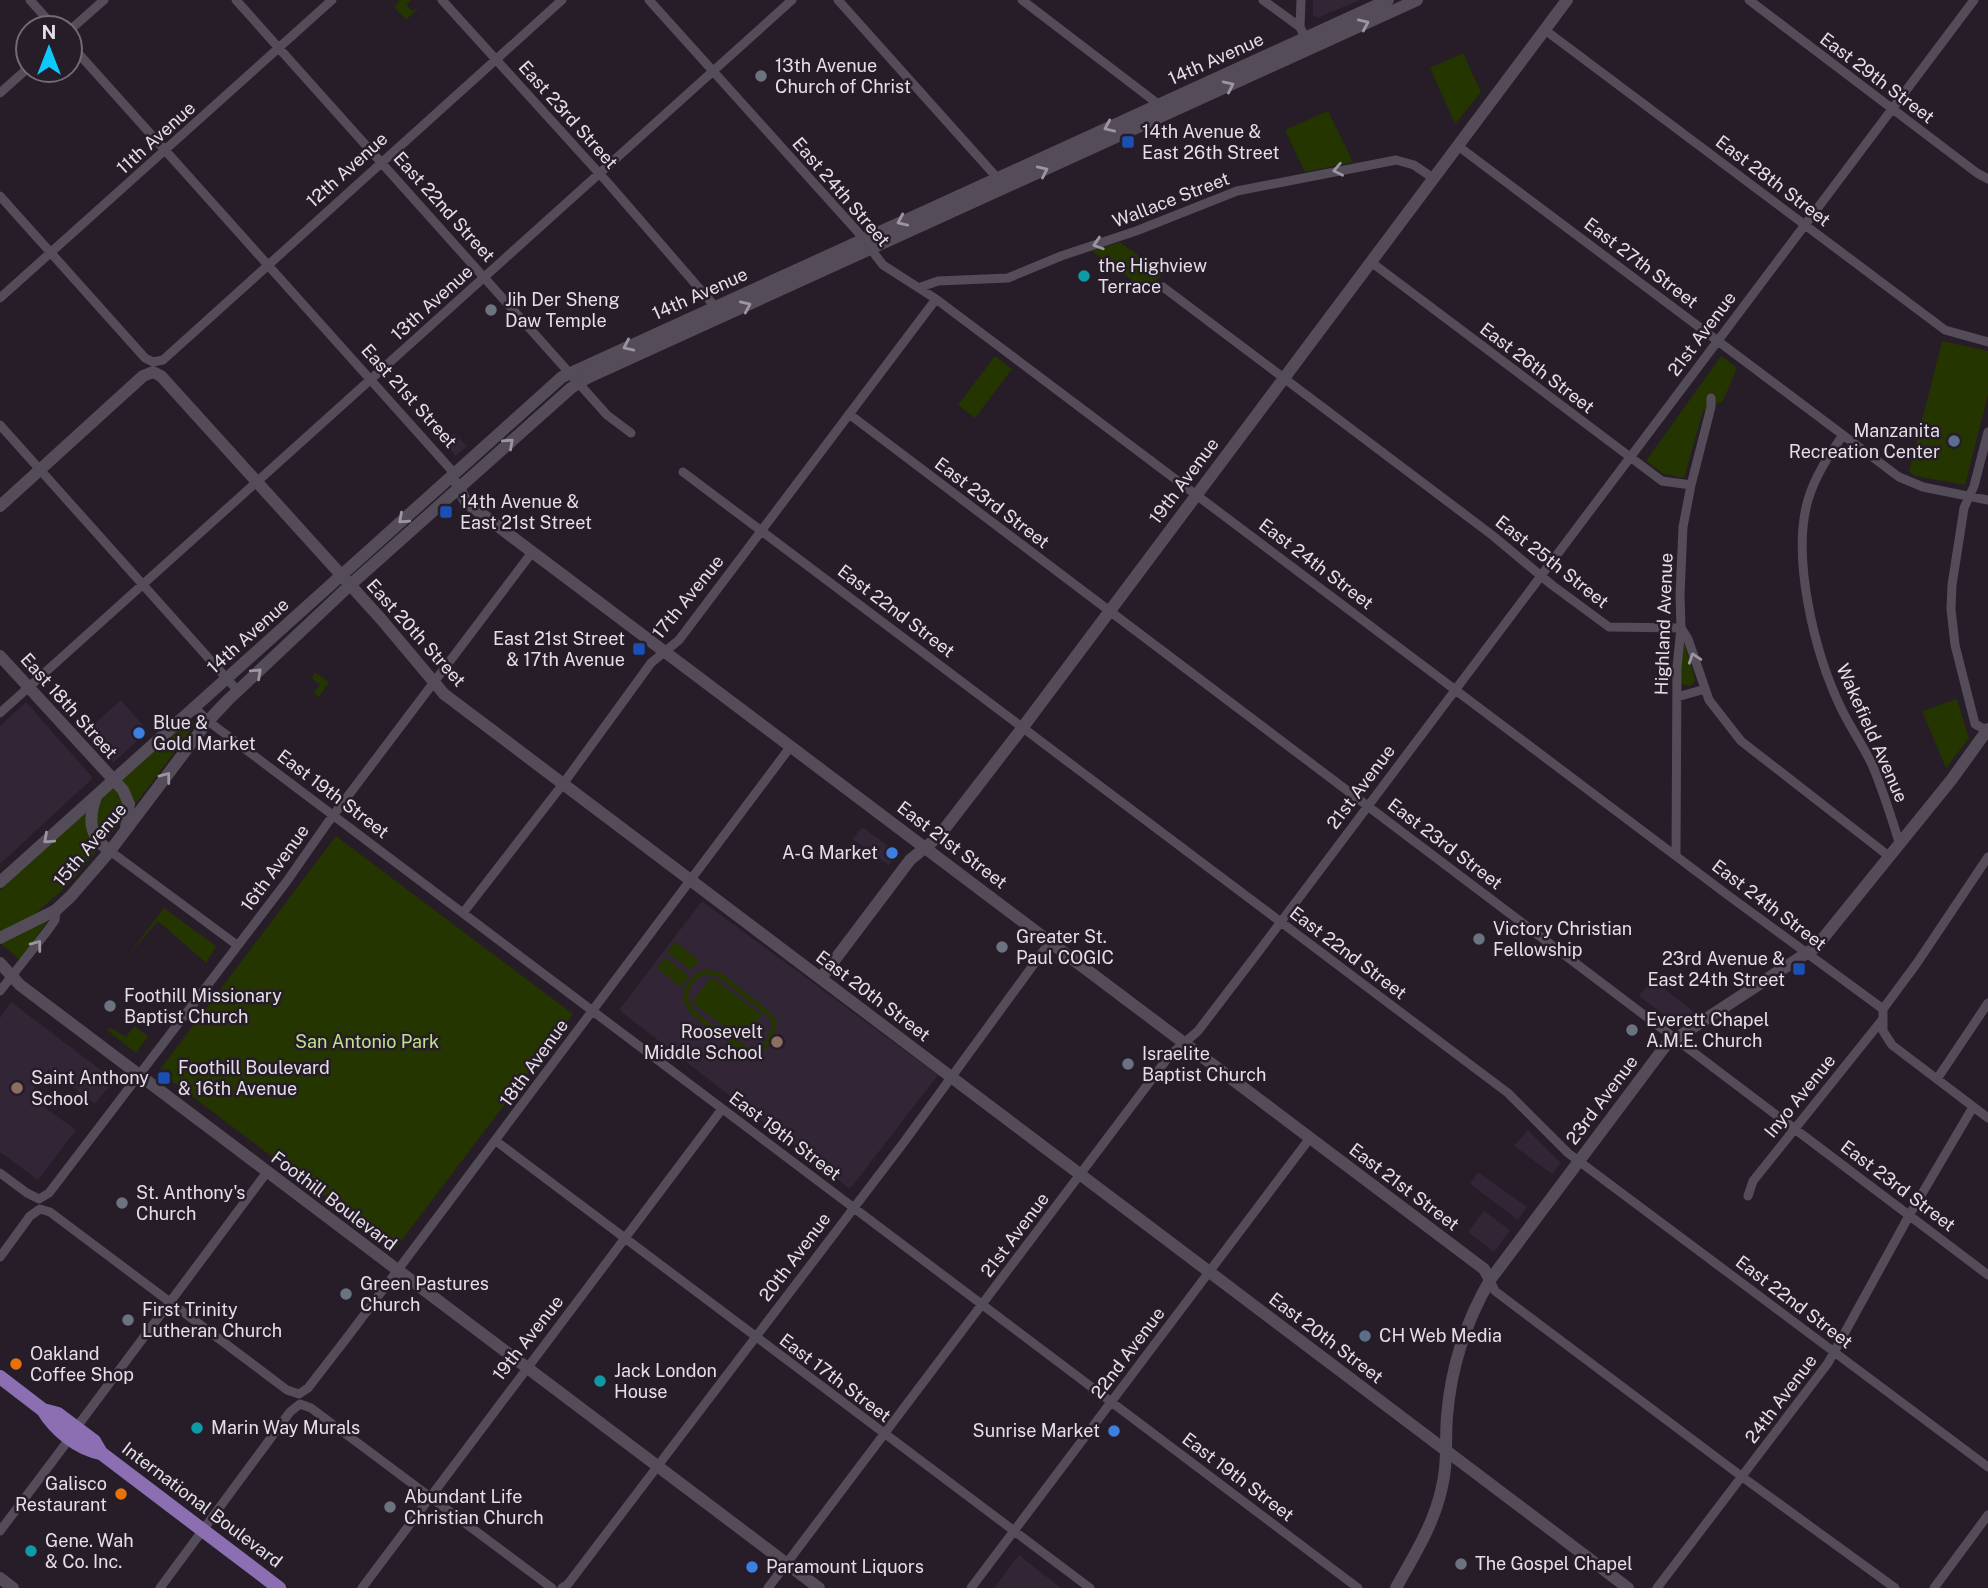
<svg xmlns="http://www.w3.org/2000/svg" width="1988" height="1588" viewBox="0 0 1988 1588" font-family="'Public Sans',sans-serif">
  <rect width="100%" height="100%" fill="#261d29"/>
  <path fill="#312536" d="M1313 0H1360L1317 18 1313 15Z
    M454 433 467 446 456 456 443 442Z
    M121 700 148 731 113 763 85 732Z
    M26 702 93 778 0 864V726Z
    M862 827 898 853 889 865 852 839Z
    M702 901 938 1075 850 1189 619 1010Z
    M1652 979 1694 1012 1676 1024 1639 996Z
    M11 1002 114 1080 95 1104 49 1069 29 1096 76 1130 38 1180 0 1152V1018Z
    M1528 1130 1561 1163 1552 1174 1514 1146Z
    M1478 1172 1527 1207 1518 1220 1470 1184Z
    M1484 1211 1510 1230 1494 1252 1468 1232Z
    M1019 1555 1061 1588H994Z"/>
  <path fill="#243500" fill-rule="evenodd" d="M398 0H411L406 5 412 11 420 7 406 20 394 7 399 2Z
    M1463 53 1481 92 1455 124 1430 68Z
    M1328 111 1353 162 1305 172 1285 130Z
    M1120 242 1163 274 1146 290 1092 251Z
    M1942 341 1988 351V395L1965 485 1915 476 1909 472Z
    M995 356 1012 369 975 418 958 405Z
    M1721 356 1737 368 1723 401 1703 411 1684 478 1664 474 1646 461Z
    M1681 642H1684L1695 678V681L1690 686 1681 684Z
    M315 672 329 682 319 697 314 693 320 685 312 678Z
    M1957 699 1969 738 1946 768 1922 711Z
    M188 720 193 721 194 726 134 806 68 885 30 918 49 919 20 960 0 943V890Z
    M336 836 573 1014 395 1249 161 1073V1068Z
    M164 908 216 946 206 963 158 921 126 958Z
    M675 942 699 960 691 970 667 952Z
    M666 958 689 976 680 987 657 968Z
    M707 969 720 972 769 1011 776 1020V1033L768 1047 754 1053 745 1052C734 1047 697 1021 690 1012 675 994 688 974 707 969ZM708 974 717 976 769 1017 772 1027 764 1043 754 1048C741 1046 701 1018 693 1008 682 993 692 978 708 974Z
    M711 977 762 1015 743 1040 692 1002Z
    M134 1026 148 1036 136 1053 107 1030 111 1028 126 1037Z"/>
  <g fill="none" stroke-linecap="round" stroke-linejoin="round">
    <path stroke="#554c5a" stroke-width="9" d="M30 0 55 28
      M236 0 607 415 631 433
      M442 0 608 183 718 310
      M649 0 857 231 883 265 936 299 1729 896 1883 1009V1031L1892 1045 1988 1118
      M838 0 1000 181
      M1022 0 1162 107
      M1263 0 1300 27
      M1301 0 1300 27 1307 42
      M1749 0 1977 173 1988 179
      M70 30 104 0
      M1545 30 1945 330 1988 342
      M70 44 454 473
      M0 93 28 68
      M1458 146 1899 477 1923 487 1988 500
      M0 196 145 358 153 362 163 360 562 0
      M1371 262 1662 481 1691 485
      M921 287 938 281 1008 278 1061 256 1136 231 1237 191 1396 160 1414 165 1433 178
      M1163 287 1492 535 1552 585 1609 627 1681 628
      M0 298 332 0
      M849 414 1988 1275
      M0 425 238 691
      M1988 432 1974 486 1964 508 1952 585 1951 609 1955 645 1975 724 1988 731
      M1843 435C1829 455 1815 476 1808 500 1791 558 1815 654 1841 708 1851 729 1865 748 1874 769 1884 794 1892 819 1900 845
      M683 472 1488 1078 1508 1093 1568 1153 1988 1467
      M1681 628 1688 639 1709 700 1741 741 1890 857
      M1677 697 1705 689
      M194 707 208 721 1358 1588
      M0 713 792 0
      M110 851 237 945
      M1676 855 1677 667 1681 628 1680 595 1683 527 1691 485 1711 407V398
      M463 913 563 784 651 663 679 640 936 299
      M0 991 48 930 55 920 56 910
      M1883 1009 1917 963 1988 857
      M1937 1079 1988 1003
      M496 1141 1090 1588
      M0 1173 27 1193 39 1199 49 1193 287 881 326 825 533 551
      M1748 1196 1753 1181 1882 1020
      M0 1257 30 1216 40 1209 50 1212 287 1390 299 1394 308 1388 349 1335 791 746
      M1490 1280 1495 1291 1741 1476 1895 1588
      M76 1428 267 1172
      M0 1531 70 1438
      M160 1588 290 1412 300 1404 311 1408 552 1588
      M362 1588 722 1109
      M562 1588 568 1584 904 1142 1050 942
      M768 1588 1170 1055 1198 1031 1256 955 1974 0
      M971 1588 1310 1138
      M1657 1588 1828 1363 1910 1214 1973 1107
      M1934 1588 1988 1515"/>
    <path stroke="#554c5a" stroke-width="12" d="M457 484 466 502 1484 1269 1490 1280
      M0 506 143 376 153 372 161 376 381 619 444 694 1628 1588
      M0 656 123 790 129 804 126 828
      M96 797C88 819 89 837 110 851
      M0 882 562 377 1388 0
      M0 938 56 910 71 896 110 851 208 721 228 700 349 586 571 388 589 377 1417 0
      M0 963 20 985 819 1588
      M821 978 910 860 939 836 1023 727 1567 0
      M0 1578 13 1588
      M1396 1588C1413 1557 1433 1526 1441 1491 1448 1466 1445 1442 1447 1416 1451 1367 1465 1323 1490 1280L1666 1045 1816 947 1952 779 1988 729"/>
    <path stroke="#8c6fb3" stroke-width="14" d="M0 1377 43 1410 58 1414 94 1441 101 1453 279 1588
      M43 1410C55 1430 78 1449 101 1453"/>
  </g>
  <defs><path id="oneway-chevron" d="M-2-3.5L2.5 0L-2 3.5" fill="none" stroke-width="1.6" stroke-linecap="round" stroke-linejoin="round" transform="scale(1.75)"/></defs>
  <g stroke="#9c96a0">
    <use href="#oneway-chevron" transform="translate(1364 24) rotate(-24)"/>
    <use href="#oneway-chevron" transform="translate(1229 86) rotate(-25)"/>
    <use href="#oneway-chevron" transform="translate(1109 127) rotate(156)"/>
    <use href="#oneway-chevron" transform="translate(1338 170) rotate(169)"/>
    <use href="#oneway-chevron" transform="translate(1043 171) rotate(-25)"/>
    <use href="#oneway-chevron" transform="translate(902 221) rotate(156)"/>
    <use href="#oneway-chevron" transform="translate(1098 244) rotate(162)"/>
    <use href="#oneway-chevron" transform="translate(746 306) rotate(-24)"/>
    <use href="#oneway-chevron" transform="translate(628 346) rotate(155)"/>
    <use href="#oneway-chevron" transform="translate(509 443) rotate(-42)"/>
    <use href="#oneway-chevron" transform="translate(403 519) rotate(138)"/>
    <use href="#oneway-chevron" transform="translate(1694 658) rotate(-108)"/>
    <use href="#oneway-chevron" transform="translate(257 673) rotate(-43)"/>
    <use href="#oneway-chevron" transform="translate(166 777) rotate(-53)"/>
    <use href="#oneway-chevron" transform="translate(48 839) rotate(138)"/>
    <use href="#oneway-chevron" transform="translate(37 945) rotate(-53)"/>
  </g>
  <g fill="#6b7280" stroke="#261d29" stroke-width="2.5">
    <circle cx="761" cy="76" r="7"/>
    <circle cx="491" cy="310" r="7"/>
    <circle cx="1479" cy="939" r="7"/>
    <circle cx="1002" cy="947" r="7"/>
    <circle cx="110" cy="1006" r="7"/>
    <circle cx="1632" cy="1030" r="7"/>
    <circle cx="1128" cy="1064" r="7"/>
    <circle cx="122" cy="1203" r="7"/>
    <circle cx="346" cy="1294" r="7"/>
    <circle cx="128" cy="1320" r="7"/>
    <circle cx="390" cy="1507" r="7"/>
    <circle cx="1461" cy="1564" r="7"/>
  </g>
  <g fill="#1a4fb4" stroke="#261d29" stroke-width="2.5">
    <rect x="1121" y="135" width="14" height="14" rx="3.5"/>
    <rect x="439" y="505" width="14" height="14" rx="3.5"/>
    <rect x="632" y="642" width="14" height="14" rx="3.5"/>
    <rect x="1792" y="962" width="14" height="14" rx="3.5"/>
    <rect x="157" y="1071" width="14" height="14" rx="3.5"/>
  </g>
  <g fill="#0f9aa8" stroke="#261d29" stroke-width="2.5">
    <circle cx="1084" cy="276" r="7"/>
    <circle cx="600" cy="1381" r="7"/>
    <circle cx="197" cy="1428" r="7"/>
    <circle cx="31" cy="1551" r="7"/>
  </g>
  <g fill="#5c6f8a" stroke="#261d29" stroke-width="2.5">
    <circle cx="1954" cy="441" r="7"/>
    <circle cx="1365" cy="1336" r="7"/>
  </g>
  <g fill="#3f7fe0" stroke="#261d29" stroke-width="2.5">
    <circle cx="139" cy="733" r="7"/>
    <circle cx="892" cy="853" r="7"/>
    <circle cx="1114" cy="1431" r="7"/>
    <circle cx="752" cy="1567" r="7"/>
  </g>
  <g fill="#8d6e63" stroke="#261d29" stroke-width="2.5">
    <circle cx="777" cy="1042" r="7"/>
    <circle cx="17" cy="1088" r="7"/>
  </g>
  <g fill="#e8710a" stroke="#261d29" stroke-width="2.5">
    <circle cx="16" cy="1364" r="7"/>
    <circle cx="121" cy="1494" r="7"/>
  </g>
  <g text-anchor="middle" stroke-width="5" stroke-linejoin="round" paint-order="stroke">
    <g font-size="18" fill="#e4dfe7" stroke="#261d29">
      <text transform="translate(1216 59) rotate(-24)" y="6">14th Avenue</text>
      <text transform="translate(1877 78) rotate(37)" y="6">East 29th Street</text>
      <text transform="translate(568 115) rotate(48)" y="6">East 23rd Street</text>
      <text transform="translate(156 138) rotate(-42)" y="6">11th Avenue</text>
      <text transform="translate(347 170) rotate(-42)" y="6">12th Avenue</text>
      <text transform="translate(1773 181) rotate(37)" y="6">East 28th Street</text>
      <text transform="translate(841 192) rotate(49)" y="6">East 24th Street</text>
      <text transform="translate(1171 200) rotate(-21)" y="6">Wallace Street</text>
      <text transform="translate(444 207) rotate(48)" y="6">East 22nd Street</text>
      <text transform="translate(1641 263) rotate(37)" y="6">East 27th Street</text>
      <text transform="translate(700 294) rotate(-24)" y="6">14th Avenue</text>
      <text transform="translate(432 303) rotate(-42)" y="6">13th Avenue</text>
      <text transform="translate(1702 334) rotate(-53)" y="6">21st Avenue</text>
      <text transform="translate(1537 368) rotate(37)" y="6">East 26th Street</text>
      <text transform="translate(409 396) rotate(48)" y="6">East 21st Street</text>
      <text transform="translate(1184 481) rotate(-53)" y="6">19th Avenue</text>
      <text transform="translate(992 503) rotate(37)" y="6">East 23rd Street</text>
      <text transform="translate(1552 562) rotate(38)" y="6">East 25th Street</text>
      <text transform="translate(1316 564) rotate(37)" y="6">East 24th Street</text>
      <text transform="translate(688 597) rotate(-51)" y="6">17th Avenue</text>
      <text transform="translate(896 611) rotate(37)" y="6">East 22nd Street</text>
      <text transform="translate(1664 624) rotate(-88)" y="6">Highland Avenue</text>
      <text transform="translate(416 633) rotate(48)" y="6">East 20th Street</text>
      <text transform="translate(248 636) rotate(-42)" y="6">14th Avenue</text>
      <text transform="translate(69 706) rotate(48)" y="6">East 18th Street</text>
      <text transform="translate(1872 733) rotate(66)" y="6">Wakefield Avenue</text>
      <text transform="translate(1361 787) rotate(-53)" y="6">21st Avenue</text>
      <text transform="translate(333 794) rotate(37)" y="6">East 19th Street</text>
      <text transform="translate(1445 844) rotate(37)" y="6">East 23rd Street</text>
      <text transform="translate(90 845) rotate(-50)" y="6">15th Avenue</text>
      <text transform="translate(952 845) rotate(37)" y="6">East 21st Street</text>
      <text transform="translate(275 868) rotate(-54)" y="6">16th Avenue</text>
      <text transform="translate(1769 905) rotate(37)" y="6">East 24th Street</text>
      <text transform="translate(1348 953) rotate(37)" y="6">East 22nd Street</text>
      <text transform="translate(873 996) rotate(37)" y="6">East 20th Street</text>
      <text transform="translate(534 1063) rotate(-54)" y="6">18th Avenue</text>
      <text transform="translate(1800 1096) rotate(-51)" y="6">Inyo Avenue</text>
      <text transform="translate(1602 1100) rotate(-53)" y="6">23rd Avenue</text>
      <text transform="translate(785 1136) rotate(37)" y="6">East 19th Street</text>
      <text transform="translate(1898 1186) rotate(37)" y="6">East 23rd Street</text>
      <text transform="translate(1404 1187) rotate(37)" y="6">East 21st Street</text>
      <text transform="translate(334 1201) rotate(37)" y="6">Foothill Boulevard</text>
      <text transform="translate(1015 1235) rotate(-53)" y="6">21st Avenue</text>
      <text transform="translate(795 1257) rotate(-53)" y="6">20th Avenue</text>
      <text transform="translate(1794 1302) rotate(37)" y="6">East 22nd Street</text>
      <text transform="translate(528 1338) rotate(-52)" y="6">19th Avenue</text>
      <text transform="translate(1326 1338) rotate(37)" y="6">East 20th Street</text>
      <text transform="translate(1128 1353) rotate(-53)" y="6">22nd Avenue</text>
      <text transform="translate(835 1378) rotate(37)" y="6">East 17th Street</text>
      <text transform="translate(1781 1399) rotate(-53)" y="6">24th Avenue</text>
      <text transform="translate(1238 1477) rotate(37)" y="6">East 19th Street</text>
      <text transform="translate(202 1505) rotate(37)" y="6">International Boulevard</text>
    </g>
    <g font-size="18" fill="#e4dfe7" stroke="#261d29" text-anchor="start">
      <text x="775" y="72">13th Avenue<tspan x="775" dy="21">Church of Christ</tspan></text>
      <text x="1142" y="138">14th Avenue &amp;<tspan x="1142" dy="21">East 26th Street</tspan></text>
      <text x="1098" y="272">the Highview<tspan x="1098" dy="21">Terrace</tspan></text>
      <text x="505" y="306">Jih Der Sheng<tspan x="505" dy="21">Daw Temple</tspan></text>
      <text x="1940" y="437" text-anchor="end">Manzanita<tspan x="1940" dy="21">Recreation Center</tspan></text>
      <text x="460" y="508">14th Avenue &amp;<tspan x="460" dy="21">East 21st Street</tspan></text>
      <text x="625" y="645" text-anchor="end">East 21st Street<tspan x="625" dy="21">&amp; 17th Avenue</tspan></text>
      <text x="153" y="729">Blue &amp;<tspan x="153" dy="21">Gold Market</tspan></text>
      <text x="878" y="859" text-anchor="end">A-G Market</text>
      <text x="1493" y="935">Victory Christian<tspan x="1493" dy="21">Fellowship</tspan></text>
      <text x="1016" y="943">Greater St.<tspan x="1016" dy="21">Paul COGIC</tspan></text>
      <text x="1785" y="965" text-anchor="end">23rd Avenue &amp;<tspan x="1785" dy="21">East 24th Street</tspan></text>
      <text x="124" y="1002">Foothill Missionary<tspan x="124" dy="21">Baptist Church</tspan></text>
      <text x="1646" y="1026">Everett Chapel<tspan x="1646" dy="21">A.M.E. Church</tspan></text>
      <text x="763" y="1038" text-anchor="end">Roosevelt<tspan x="763" dy="21">Middle School</tspan></text>
      <text x="1142" y="1060">Israelite<tspan x="1142" dy="21">Baptist Church</tspan></text>
      <text x="178" y="1074">Foothill Boulevard<tspan x="178" dy="21">&amp; 16th Avenue</tspan></text>
      <text x="31" y="1084">Saint Anthony<tspan x="31" dy="21">School</tspan></text>
      <text x="136" y="1199">St. Anthony's<tspan x="136" dy="21">Church</tspan></text>
      <text x="360" y="1290">Green Pastures<tspan x="360" dy="21">Church</tspan></text>
      <text x="142" y="1316">First Trinity<tspan x="142" dy="21">Lutheran Church</tspan></text>
      <text x="1379" y="1342">CH Web Media</text>
      <text x="30" y="1360">Oakland<tspan x="30" dy="21">Coffee Shop</tspan></text>
      <text x="614" y="1377">Jack London<tspan x="614" dy="21">House</tspan></text>
      <text x="211" y="1434">Marin Way Murals</text>
      <text x="1100" y="1437" text-anchor="end">Sunrise Market</text>
      <text x="107" y="1490" text-anchor="end">Galisco<tspan x="107" dy="21">Restaurant</tspan></text>
      <text x="404" y="1503">Abundant Life<tspan x="404" dy="21">Christian Church</tspan></text>
      <text x="45" y="1547">Gene. Wah<tspan x="45" dy="21">&amp; Co. Inc.</tspan></text>
      <text x="1475" y="1570">The Gospel Chapel</text>
      <text x="766" y="1573">Paramount Liquors</text>
    </g>
    <g font-size="18" fill="#bee288" stroke="#261d29">
      <text x="367" y="1048">San Antonio Park</text>
    </g>
  </g>
  <g transform="translate(49 49)"><circle r="33" fill="#261d29" stroke="#726b75" stroke-width="2"/>
  <path d="M0-5L12 26L0 18L-12 26Z" fill="#0dcafa"/>
  <text y="-10" font-size="19" font-weight="bold" text-anchor="middle" fill="#e4dfe7">N</text>
  </g>
</svg>
